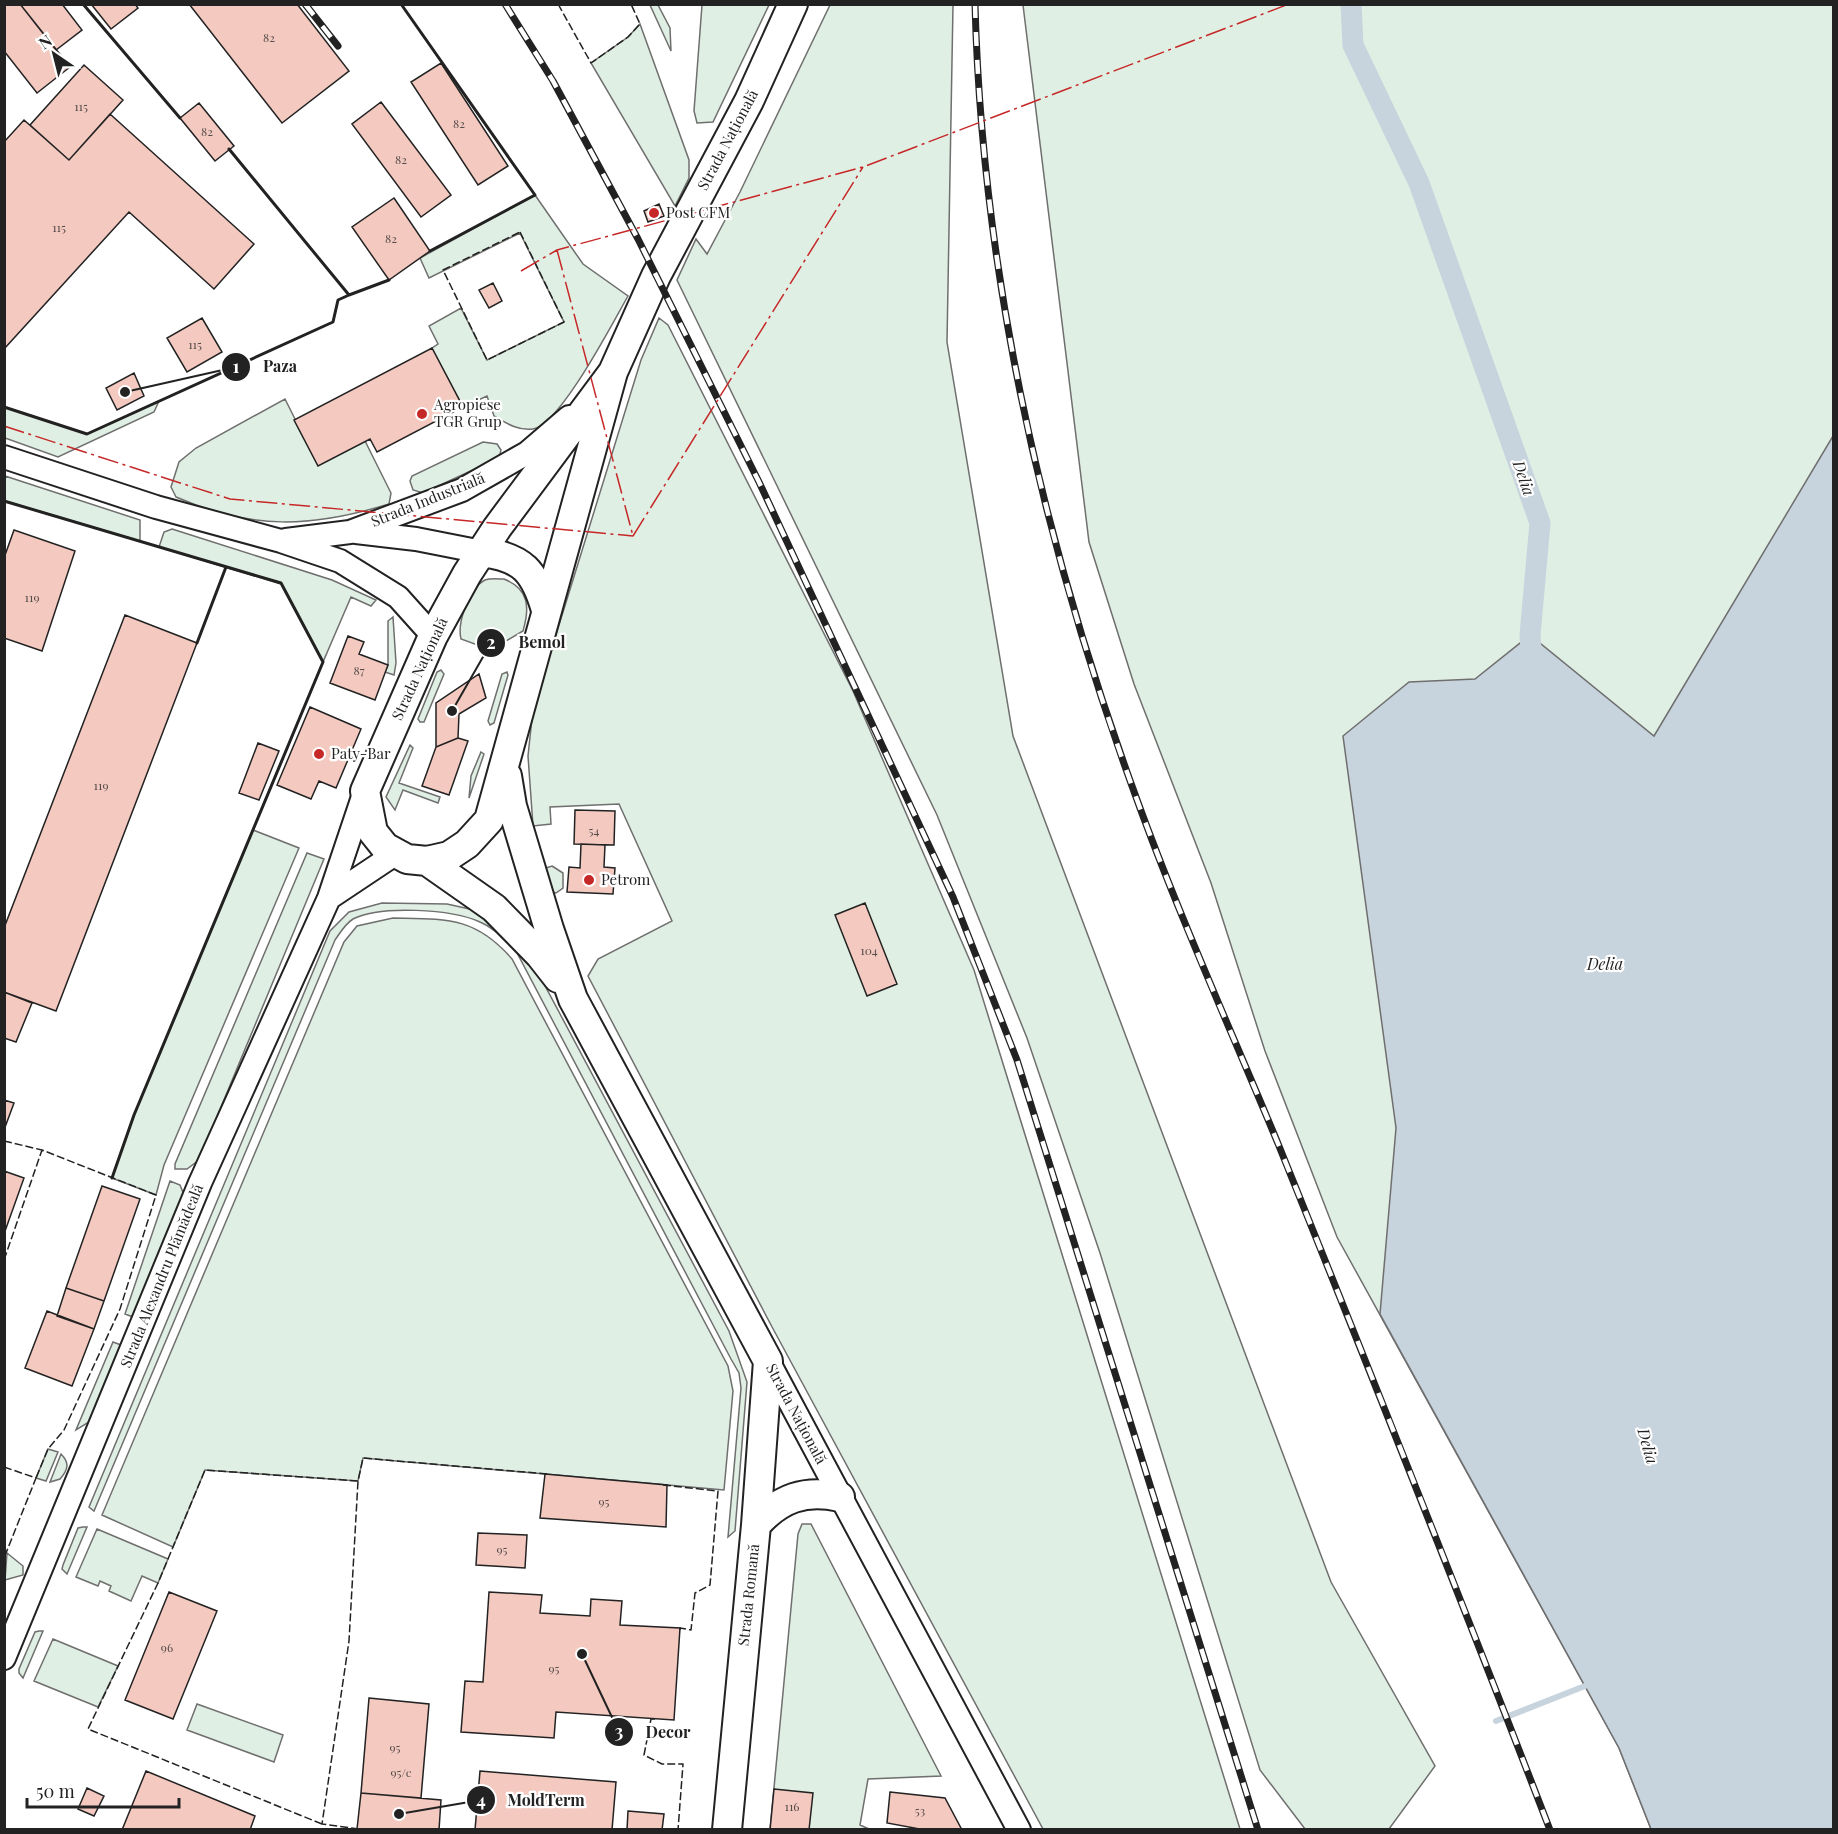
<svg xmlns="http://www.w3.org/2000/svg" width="1838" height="1834" viewBox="0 0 1838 1834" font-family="'Playfair Display',serif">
  <rect width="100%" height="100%" fill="#fff"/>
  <path fill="#e0efe3" stroke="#6f6f6f" stroke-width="1.5" d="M650 5H658L670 28 671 51Z
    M702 5H769L713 122 697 123 694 111Z
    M830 5H953L947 342 1013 736 1331 1582 1435 1766 1389 1829H1305L1260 1770 1100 1253 1027 1038 937 815 677 280 696 239 707 254 740 192Z
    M1023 5H1833V1000L1472 1370 1651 1829 1619 1748 1337 1237 1265 1051 1211 883 1134 684 1089 542Z
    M640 24 689 160V178L675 206 591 63 628 37Z
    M535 195 583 264 628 296C613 322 560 425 533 429 518 431 506 423 494 416L487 396 463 407 432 348 438 344 429 326 461 308 487 360 564 322 520 233 429 278 420 258Z
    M659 318 668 325 853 691 974 970 1240 1829H1043L771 1325 588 976 598 959 672 921 619 804 550 807 551 824 533 826 528 756 533 709 641 360Z
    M285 399 318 465 365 441 391 493 389 504C311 528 252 530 176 497L171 487 179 462 196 448Z
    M159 401 154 412 58 457 5 438V407L87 434Z
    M483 442 497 444 501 450 499 458 423 493 413 490 410 481 412 476Z
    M5 476 140 520V541L5 501Z
    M172 529 332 580 376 600 371 606 351 597 323 662 281 584 159 547 164 532Z
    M504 579C529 589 530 607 523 631L491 650 461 639C457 623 469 588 485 580 490 578 498 579 504 579Z
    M393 617 396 663 394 675 385 672 388 665V621Z
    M441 670 444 674 424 722H420L418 719 437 672Z
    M507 672 508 675 494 723 490 725 488 721 502 674Z
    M410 745 413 748 399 783 440 797 438 803 403 790 395 810 386 797Z
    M481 752 484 754 469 798 471 776Z
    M253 830 299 848 164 1165 156 1195 112 1178 134 1115Z
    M307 853 324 859 199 1160 187 1169H175V1164Z
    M552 866 563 873V888L556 893 552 892 546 868Z
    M382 903 447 904 483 912 535 967 729 1331 747 1382 735 1531 728 1537 741 1388 739 1373 731 1359 516 951C505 941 495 928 480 922 452 909 380 905 353 919 345 924 340 933 335 940L94 1511 89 1507 330 931 349 912Z
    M393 918C445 919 475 916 512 959L728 1366 733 1391 724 1490 363 1458 358 1481 205 1470 173 1547 102 1515 344 942 357 926Z
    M170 1181 180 1185 184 1195 133 1317 125 1314Z
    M113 1342 121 1345 89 1422 76 1430Z
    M48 1449 58 1452 46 1481 36 1478Z
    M61 1454C70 1463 68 1470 60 1479L50 1482Z
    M802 1524H811L941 1776 868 1779 860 1825 869 1829 770 1830 798 1534Z
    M83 1527H87L67 1574 62 1569 63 1565 78 1528Z
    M97 1529 168 1559 158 1583 142 1576 131 1601 109 1591 111 1586 100 1581 98 1586 76 1577Z
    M7 1553 23 1566V1575L5 1580Z
    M39 1631H43L23 1678 19 1673V1669L35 1632Z
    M53 1639 118 1666 98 1707 34 1681Z
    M197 1704 283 1735 274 1762 187 1730Z"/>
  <path fill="#c7d3dd" stroke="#6f6f6f" stroke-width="1.5" d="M1833 436V1829H1651L1619 1748 1380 1314 1396 1128 1343 736 1409 682 1475 679 1530 635 1654 736Z"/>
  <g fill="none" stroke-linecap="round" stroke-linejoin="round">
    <path stroke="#c7d3dd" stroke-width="6" d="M1496 1721 1585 1686"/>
    <path stroke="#c7d3dd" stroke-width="21" d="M1351 4 1353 45 1419 183 1540 523 1530 635 1532 664"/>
  </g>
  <path fill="#f3c9c0" stroke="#222" stroke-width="1.5" d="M4 4H20L70 67 37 93 4 51Z
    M20 4H62L82 30 56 50Z
    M91 4H135L138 8 111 29Z
    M189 4H297L349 71 282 123Z
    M441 63 508 166 478 185 411 82Z
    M84 65 123 100 69 160 30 125Z
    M381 102 451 195 421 217 352 124Z
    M199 103 234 146 215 161 180 118Z
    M110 114 254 244 214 289 129 212 4 349V142L24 120 69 160Z
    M394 198 430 251 389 280 352 227Z
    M659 204 664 216 648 222 644 211Z
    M493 283 502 301 489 308 479 290Z
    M202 318 222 352 187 372 167 338Z
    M432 348 463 407 377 452 370 439 318 466 294 420Z
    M134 373 144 396 117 410 106 388Z
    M14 530 75 551 42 651 4 638V558Z
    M125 615 197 643 56 1011 4 992V928Z
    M348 636 364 642 359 654 388 665 375 700 330 683Z
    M479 674 486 698 459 714 458 738 436 747V703Z
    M310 707 361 729 336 788 319 781 311 799 277 785Z
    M458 738 468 741 449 795 422 786 436 747Z
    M258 743 279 751 259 800 239 793Z
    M575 810 615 811 614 845 574 844Z
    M581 844 605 845 604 867 615 868 613 894 567 892 569 867 580 868Z
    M865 903 897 984 867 996 835 915Z
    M4 992 32 1003 16 1042 4 1038Z
    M4 1100 14 1103 4 1130Z
    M4 1171 24 1178 4 1234Z
    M102 1186 140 1199 104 1301 66 1288Z
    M66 1288 104 1301 94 1329 57 1316Z
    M47 1311 94 1329 72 1386 25 1368Z
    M545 1474 667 1485 666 1527 540 1518Z
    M478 1533 527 1535 525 1568 476 1565Z
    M169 1592 217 1611 173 1719 125 1700Z
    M489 1592 542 1595 540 1613 590 1616 591 1599 622 1601 620 1625 680 1628 674 1720 556 1712 554 1738 461 1732 465 1681 483 1682Z
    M369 1698 429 1704 421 1798 361 1793Z
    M146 1771 255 1816 250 1830H122Z
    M480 1771 616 1782 612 1830H475Z
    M87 1788 104 1796 94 1816 78 1809Z
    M774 1789 813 1793 809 1830H770Z
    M890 1792 945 1798 962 1830H925L887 1823Z
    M361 1793 441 1800 439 1830 357 1829Z
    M628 1811 664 1814 662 1830H627Z"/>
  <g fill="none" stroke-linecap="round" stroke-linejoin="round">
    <defs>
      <path id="minor" d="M4 457 156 507 281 541 340 561 398 597 433 636
        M356 532 416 539 482 552
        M286 540 350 532 462 490 527 453 569 417
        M329 898 395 854
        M768 1361 1019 1830
        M4 1658 200 1183 329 898 365 791"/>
      <path id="major" d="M613 372 497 528 467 574 433 636 365 791 373 832 385 847 407 859 427 861 449 856 467 844 489 820 613 372 656 276 749 101 793 4
        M482 552C523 557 535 572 546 610
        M507 776 512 806 549 929 573 999 768 1361 756 1525 727 1830
        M427 861 494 908 540 955 558 978
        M756 1525C780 1498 805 1489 840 1497"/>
    </defs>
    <use href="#minor" stroke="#222" stroke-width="26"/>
    <use href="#major" stroke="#222" stroke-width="32"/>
    <use href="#minor" stroke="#fff" stroke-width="22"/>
    <use href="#major" stroke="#fff" stroke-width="28"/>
    <defs>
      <path id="rail" d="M305 4 338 46
        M505 4 553 81 638 239 759 482 953 897 1017 1060 1258 1830
        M975 4C982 275 1043 543 1136 797 1179 916 1231 1030 1279 1146 1371 1374 1462 1601 1550 1830"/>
    </defs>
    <use href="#rail" stroke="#222" stroke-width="7"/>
    <use href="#rail" stroke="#fff" stroke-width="4.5" stroke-dasharray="14" stroke-linecap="butt"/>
    <path stroke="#222" stroke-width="1.5" stroke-dasharray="8 3" stroke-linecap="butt" d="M558 4 591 63 628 37 640 24 631 4
      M520 232 564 322 487 360 443 270Z
      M4 1141 42 1150 156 1195 120 1309 64 1430 48 1449 36 1478
      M4 1260 42 1150
      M4 1467 36 1478 4 1558
      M663 1485 718 1491 710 1585 695 1593 691 1630 680 1628V1632
      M655 1719H651L644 1755 662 1764H683L678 1830
      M322 1824 88 1729 158 1583 205 1470 358 1481
      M359 1829 322 1824 349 1641 358 1481 363 1458 547 1474"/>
    <path stroke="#222" stroke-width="3" d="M83 4 180 118
      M401 4 535 195 430 251
      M349 295 389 280
      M4 407 87 434 333 322 338 300 349 295 229 149
      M4 501 281 583 323 662 134 1115 112 1178
      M197 643 226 567"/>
    <path stroke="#c62828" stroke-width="1.5" stroke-dasharray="21 4.5 3 4.5" stroke-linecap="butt" d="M557 250 633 536
      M521 271 557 250 863 167 1289 4
      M4 426 230 499 633 536
      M633 536 863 167"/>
  </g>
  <g fill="#c62828" stroke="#fff" stroke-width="2">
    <circle cx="654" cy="213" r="6"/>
    <circle cx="422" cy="414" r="6"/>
    <circle cx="319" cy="754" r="6"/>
    <circle cx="589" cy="880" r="6"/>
  </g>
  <g text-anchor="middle" stroke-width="4.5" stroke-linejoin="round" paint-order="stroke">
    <g font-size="12" fill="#564c4a">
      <text x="269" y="42">82</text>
      <text x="81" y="111">115</text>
      <text x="459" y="128">82</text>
      <text x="207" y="136">82</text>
      <text x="401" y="164">82</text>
      <text x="59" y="232">115</text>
      <text x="391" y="243">82</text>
      <text x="195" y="349">115</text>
      <text x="32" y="602">119</text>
      <text x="359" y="675">87</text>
      <text x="101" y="790">119</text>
      <text x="594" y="835">54</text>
      <text x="869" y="955">104</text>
      <text x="604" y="1506">95</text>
      <text x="502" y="1554">95</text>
      <text x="167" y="1652">96</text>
      <text x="554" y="1673">95</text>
      <text x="395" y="1752">95</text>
      <text x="401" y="1777">95/c</text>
      <text x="792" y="1811">116</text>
      <text x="920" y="1815">53</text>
    </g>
    <g font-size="15" fill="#222" stroke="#fff">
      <text transform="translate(728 140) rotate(-62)" y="5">Strada Națională</text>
      <text transform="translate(428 500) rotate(-22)" y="5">Strada Industrială</text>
      <text transform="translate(420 669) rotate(-65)" y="5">Strada Națională</text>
      <text transform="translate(162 1276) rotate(-68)" y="5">Strada Alexandru Plămădeală</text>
      <text transform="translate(796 1414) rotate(62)" y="5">Strada Națională</text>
      <text transform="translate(749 1595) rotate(-84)" y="5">Strada Romană</text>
    </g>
    <g font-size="15" fill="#222" stroke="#fff" text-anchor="start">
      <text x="666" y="218">Post CFM</text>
      <text x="434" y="410">Agropiese<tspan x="434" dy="17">TGR Grup</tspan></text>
      <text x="331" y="759">Paty-Bar</text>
      <text x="601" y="885">Petrom</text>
    </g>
    <g font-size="16" font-style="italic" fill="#222" stroke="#fff">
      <text transform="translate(1524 478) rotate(71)" y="6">Delia</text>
      <text x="1605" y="970">Delia</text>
      <text transform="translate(1648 1446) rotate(74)" y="6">Delia</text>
    </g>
  </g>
  <path fill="none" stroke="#222" stroke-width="2" d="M125 392L236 367M452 711L491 643M582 1654L619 1732M399 1814L481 1800"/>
  <g fill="#222" stroke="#fff" stroke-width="2">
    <circle cx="125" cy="392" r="6"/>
    <circle cx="452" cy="711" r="6"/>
    <circle cx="582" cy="1654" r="6"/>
    <circle cx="399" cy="1814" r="6"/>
    <circle cx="236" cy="367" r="15"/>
    <circle cx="491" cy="643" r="15"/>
    <circle cx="619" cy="1732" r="15"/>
    <circle cx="481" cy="1800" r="15"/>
  </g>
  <g font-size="18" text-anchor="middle" font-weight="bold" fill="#fff">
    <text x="236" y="373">1</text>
    <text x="491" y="649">2</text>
    <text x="619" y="1738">3</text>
    <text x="481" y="1807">4</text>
  </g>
  <g font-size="16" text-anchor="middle" font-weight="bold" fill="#222" stroke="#fff" stroke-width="4.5" stroke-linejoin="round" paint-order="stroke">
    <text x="280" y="372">Paza</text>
    <text x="542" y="648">Bemol</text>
    <text x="668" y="1738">Decor</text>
    <text x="546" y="1806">MoldTerm</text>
  </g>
  <rect width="1838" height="1834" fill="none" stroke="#222222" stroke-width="12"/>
  <g transform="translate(54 54) rotate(325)" stroke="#ffffff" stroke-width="4.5" paint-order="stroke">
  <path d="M0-4.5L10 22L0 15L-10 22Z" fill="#222222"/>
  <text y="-9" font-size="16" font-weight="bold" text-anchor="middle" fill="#222222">N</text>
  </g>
  <path d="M27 1798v9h152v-9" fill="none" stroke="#222222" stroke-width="3"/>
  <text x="36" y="1798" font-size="18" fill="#222222" stroke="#ffffff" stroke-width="4.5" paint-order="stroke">50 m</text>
</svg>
